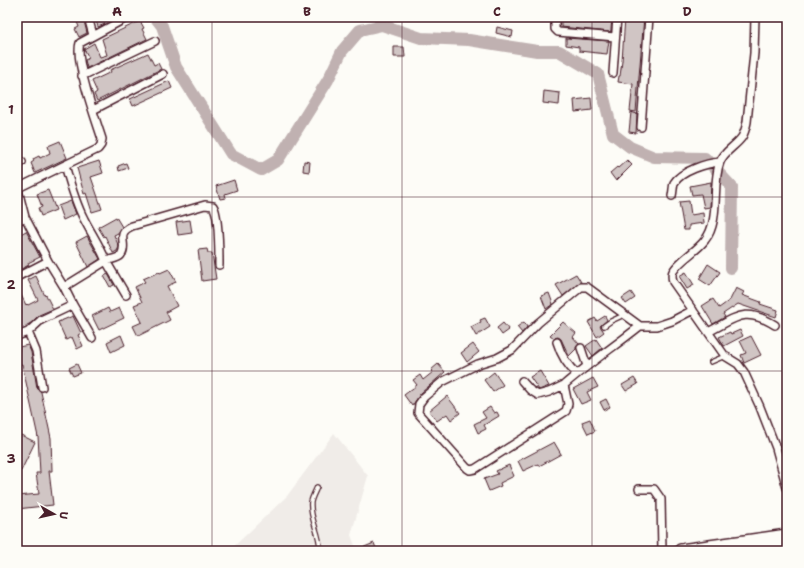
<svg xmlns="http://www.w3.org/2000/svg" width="804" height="568" viewBox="0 0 804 568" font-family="'Shantell Sans',sans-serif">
  <rect width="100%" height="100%" fill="#fdfcf7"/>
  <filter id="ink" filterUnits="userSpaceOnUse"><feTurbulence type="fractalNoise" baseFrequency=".025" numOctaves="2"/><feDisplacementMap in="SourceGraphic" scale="8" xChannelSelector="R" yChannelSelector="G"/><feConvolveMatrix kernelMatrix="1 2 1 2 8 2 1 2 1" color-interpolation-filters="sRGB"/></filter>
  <g filter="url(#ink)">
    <path fill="#f0ece8" d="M334 433 368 476 351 535 357 551H229L287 496Z"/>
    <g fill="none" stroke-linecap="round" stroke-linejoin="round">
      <path stroke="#c0b1b1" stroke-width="12" d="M155 17 162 26 176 67 231 154 261 170 278 160 328 80 342 51 360 30 382 25 421 38 469 40 537 51H559L598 74 613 134 630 147 654 157 705 158 732 187 731 268"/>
    </g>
    <path fill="#d0c5c4" stroke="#4a1f2b" d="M75 17H83L87 33 79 37 75 29 79 27Z
      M95 17H103L105 24 98 27Z
      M561 17H591L590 18 606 20V17H612L611 30 610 32 561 27Z
      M625 17H644L636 112 630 111 633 84 618 82 619 76H620L622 61Z
      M140 21 144 28 142 29 147 39 87 68 85 60 89 58 84 49 94 43 100 57 107 55 102 39Z
      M497 27 513 31 512 37 496 33Z
      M566 38 609 41 607 54 579 51V47L566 45Z
      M394 47H404L405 57H394Z
      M148 53 154 65 158 63 161 69 97 101 94 94 97 92 92 81 111 72 110 70Z
      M169 81 172 88 133 106 130 99Z
      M544 91 560 93 559 105 543 103Z
      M591 98 592 110 575 112 574 100Z
      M631 112 637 114 636 133 629 132Z
      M60 141 67 158 35 173 31 163 34 161 33 159 39 156 40 158 50 153 48 146Z
      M627 160 632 165 616 181 610 173 617 167 618 168Z
      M99 161 103 173 91 177 102 209 92 212 86 193 84 194 77 168Z
      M304 161 310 162 309 172 303 171Z
      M126 163 128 168 119 171 118 166Z
      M234 180 237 190 225 194 226 198 220 199 216 186Z
      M711 182 710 207 704 208 701 194 692 195 690 186Z
      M48 190 56 210 41 216 38 208 42 207 37 194Z
      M71 201 76 214 63 220 58 206Z
      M689 201 691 215 703 213 704 223 689 225V230H684L679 202Z
      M116 217 122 227 118 233 114 235 119 247 117 251 113 253 105 236 104 237 98 227Z
      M190 220 192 233 178 235 176 222Z
      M26 231 40 257 28 263 29 265 21 269 17 262V236Z
      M87 236 100 259 88 267 76 242Z
      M207 249 208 253H212L216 279 202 281 198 250Z
      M708 264 720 272 710 286 699 279Z
      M169 269 176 282 167 286 177 306 166 312 170 320 138 336 133 326 142 322 134 305 142 302 135 287 145 282 143 279 159 272 160 273Z
      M686 272 694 285 687 289 679 276Z
      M108 274 114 285 110 287 104 276Z
      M576 274 581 282 563 296 556 285Z
      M36 276 45 296 46 295 53 309 39 315 31 323 18 330 17 327V287L26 305 27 304 28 305 38 300 28 280Z
      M736 288 744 292 742 295 761 302 760 304 778 310 776 317 738 304 723 314 725 317 713 324 702 306 713 299 719 308 730 300Z
      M631 292 635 298 626 304 622 298Z
      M549 293 553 304 546 309 541 296Z
      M108 308 110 312 119 308 124 318 99 330 92 316Z
      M73 316 81 333 78 335 83 346 77 349 72 337 66 340 58 322Z
      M605 316 607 320 600 326 604 332 597 337 588 322 595 318 597 321Z
      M485 318 490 327 476 336 471 327 481 322 480 320Z
      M524 322 527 327 522 333 517 327Z
      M563 322 576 333 573 337 579 344 576 347V349L569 356 561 339 558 337 554 338 550 335Z
      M503 323 509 330 502 335 497 328Z
      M740 330 743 336 724 346 719 337 730 332 731 334Z
      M121 335 125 345 111 352 107 342Z
      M751 336 761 355 744 363 741 355 746 353 740 341Z
      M596 339 602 348 593 356 586 346Z
      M473 344 479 352 467 362 461 353Z
      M28 345 31 352 37 388 41 392 51 438 52 471H49L53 505 17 509V496L39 494 36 473H40L38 436V437L22 364 17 365V351H19V347Z
      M77 364 81 373 73 376 69 368Z
      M438 364 445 372 421 393 412 406 404 395 417 385 413 380 420 375 423 380 433 372 431 370Z
      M540 371 549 386 539 390 530 377Z
      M494 372 503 385 493 392 484 380Z
      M593 378 598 387 587 392 591 400 581 404 573 389Z
      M634 378 638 384 626 391 622 385Z
      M447 396 460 413 451 420 447 414 437 421 429 411Z
      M606 399 610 407 604 410 600 402Z
      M490 407 494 413 497 412 499 416 484 425 486 429 478 433 474 424 486 418 482 412Z
      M590 419 595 431 588 434 582 422Z
      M21 435 35 442 21 471 17 469V443Z
      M554 442 561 454 539 466 538 464 523 471 518 461Z
      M509 465 514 476 500 483 501 486 489 491 484 479 498 474 496 471Z
      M374 543 377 551H355Z"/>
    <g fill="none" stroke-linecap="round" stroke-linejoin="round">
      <defs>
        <path id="lane" d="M604 326 611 321 624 315
          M711 362 725 356
          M317 487C315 492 312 497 311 502 309 519 321 534 320 551"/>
        <path id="street" d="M88 17 93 35
          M555 17V29L558 32 615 37
          M755 17 754 53 747 122C746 127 745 132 742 137 736 146 724 151 720 162 711 185 721 220 705 240 697 251 681 259 674 270 671 273 672 278 673 282L725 356 738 364 744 372 760 407 776 448 787 488
          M613 73 617 17
          M82 76 155 41
          M93 110 163 74
          M641 127 649 17
          M65 165 98 149 101 145 102 139C96 120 74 60 80 43L128 17
          M17 166 22 162
          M17 186 25 217 17 221
          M672 196C673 192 673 186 674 183 681 171 707 163 720 162
          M25 217 48 261
          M17 277 48 261 64 287
          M126 295 106 261C110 259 118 259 121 255 129 244 114 234 132 226L205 205 213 206C219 214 219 252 219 265
          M73 305 92 338
          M640 326C615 346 588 364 564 385L568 404 566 411 475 469 470 470 467 468 418 413 419 404 424 397 442 382 478 364 497 358 512 350 538 323 581 287H587L640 326H657L672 321 693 310
          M28 332 36 351 42 387
          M708 332C736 318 744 306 775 325
          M17 336 28 332 41 320 73 305 64 287 106 261C100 246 91 233 84 219 75 202 70 183 65 165L18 188
          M557 342C561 355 566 365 577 374
          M581 348 587 366
          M522 381 530 390 538 395 549 392 564 385
          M639 489H654L661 499 662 551"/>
        <path id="highway" d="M681 551 787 536
          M752 551 787 547"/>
      </defs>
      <use href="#lane" stroke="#4a1f2b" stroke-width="6"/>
      <use href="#street" stroke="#4a1f2b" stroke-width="10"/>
      <use href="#highway" stroke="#4a1f2b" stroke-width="16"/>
      <use href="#lane" stroke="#fdfcf7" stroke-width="3.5"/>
      <use href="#street" stroke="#fdfcf7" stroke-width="7"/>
      <use href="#highway" stroke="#fdfcf7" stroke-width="13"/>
    </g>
  </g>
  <path fill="none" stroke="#4a1f2b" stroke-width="1" stroke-opacity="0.55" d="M212 17V551M402 17V551M592 17V551M17 197H787M17 371H787"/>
  <rect width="804" height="568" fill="none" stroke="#fdfcf7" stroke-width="44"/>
  <g transform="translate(54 514) rotate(98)" stroke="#fdfcf7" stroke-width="3" paint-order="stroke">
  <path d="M0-3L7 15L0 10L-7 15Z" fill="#4a1f2b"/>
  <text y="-6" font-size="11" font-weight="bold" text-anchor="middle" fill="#4a1f2b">U</text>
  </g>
  <rect x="22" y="22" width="760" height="524" fill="none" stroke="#4a1f2b" stroke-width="1.5"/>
  <g font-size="13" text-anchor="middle" font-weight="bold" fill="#4a1f2b">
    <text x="117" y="16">A</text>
    <text x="307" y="16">B</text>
    <text x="497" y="16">C</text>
    <text x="687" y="16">D</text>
    <text x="11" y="114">1</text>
    <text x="11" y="289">2</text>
    <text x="11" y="463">3</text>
  </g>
</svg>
